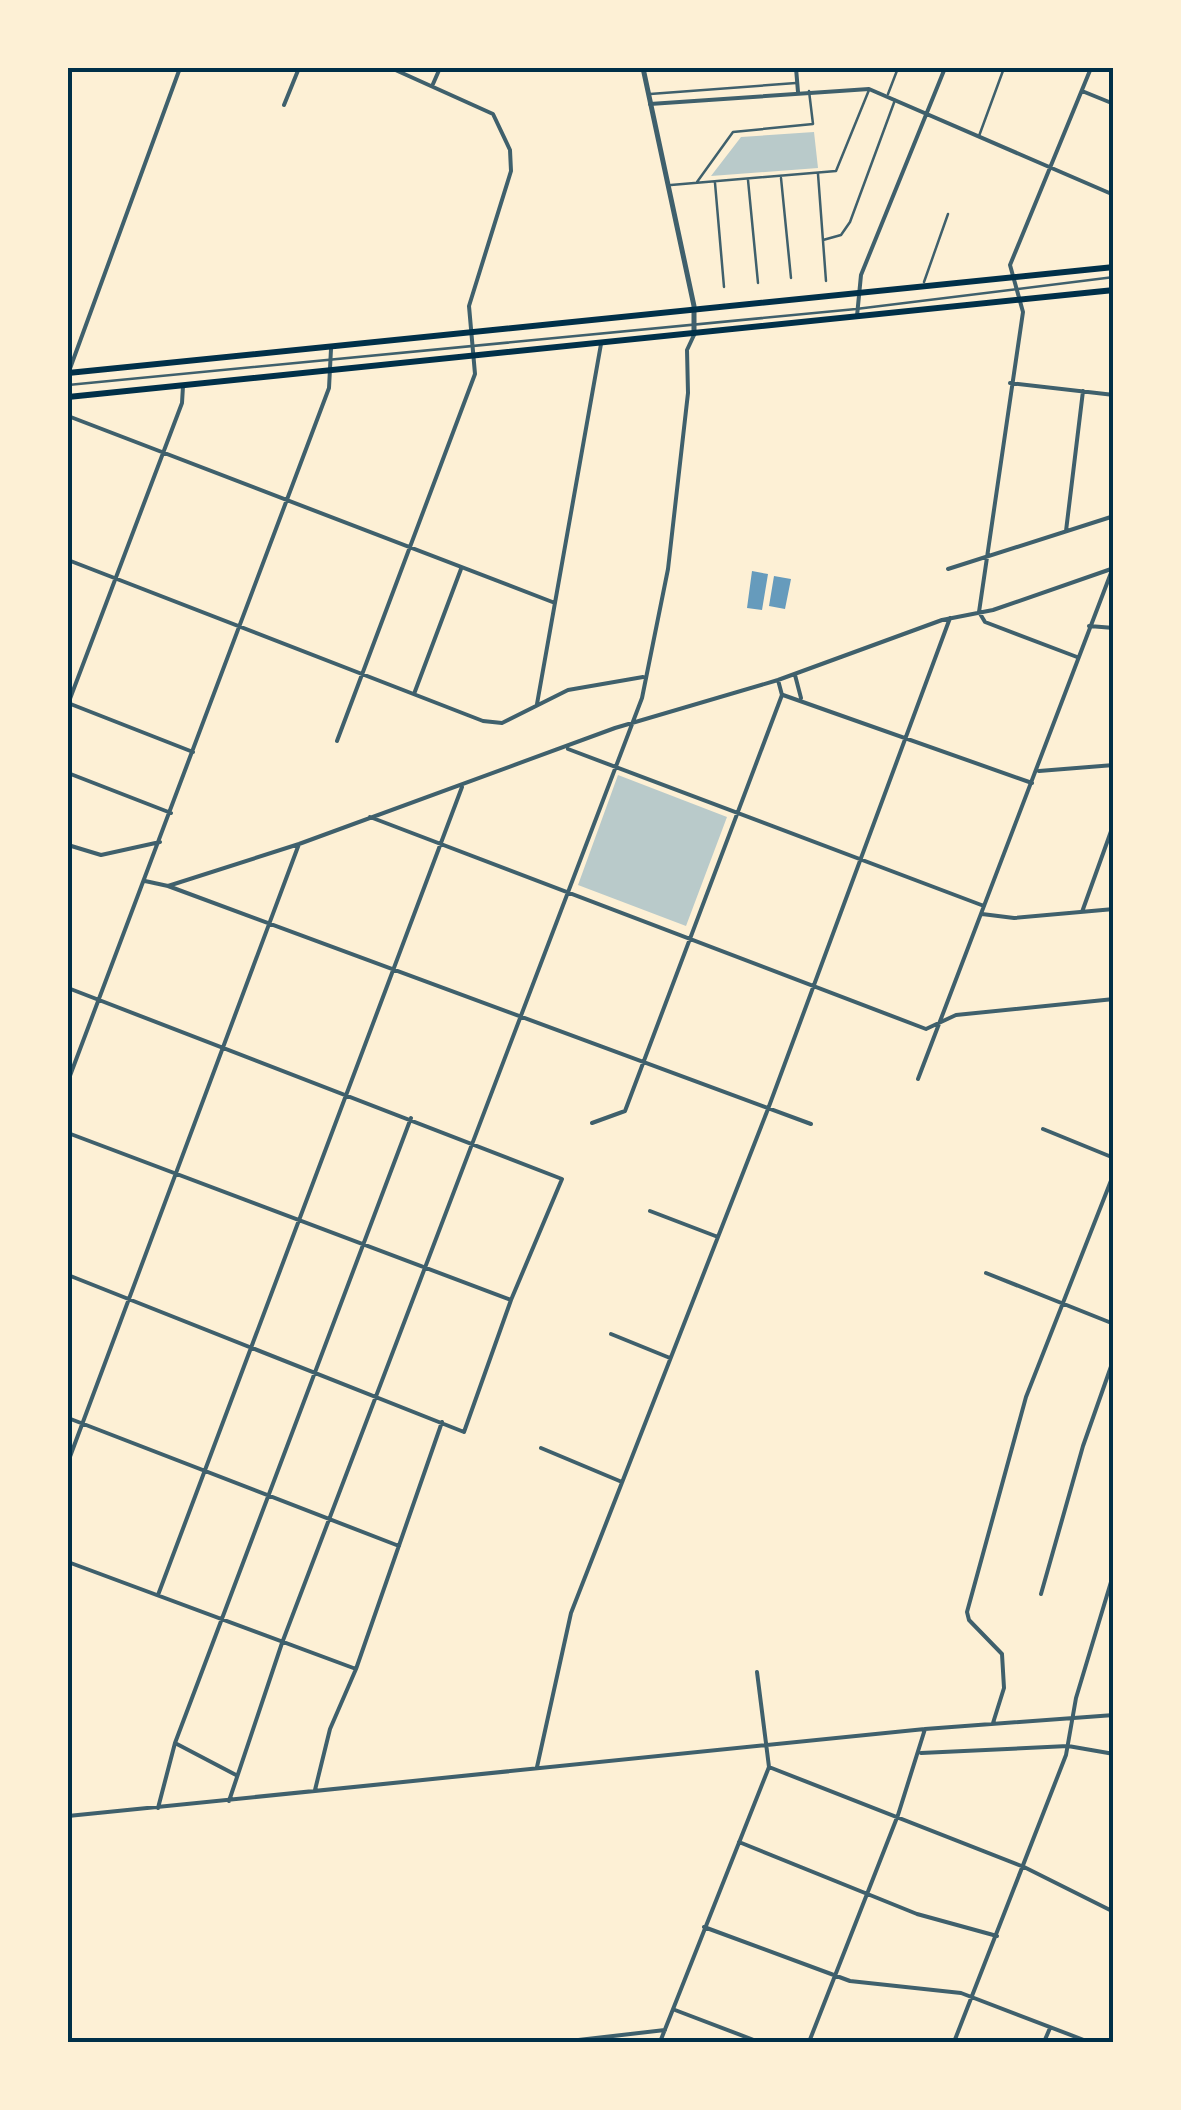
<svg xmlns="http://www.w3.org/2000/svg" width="1181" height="2110" viewBox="0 0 1181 2110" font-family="Commissioner,sans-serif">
  <rect width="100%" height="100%" fill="#fdf0d5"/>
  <path fill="#b9caca" d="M814 132 818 168 711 176 741 137Z
    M618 775 727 817 686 926 578 885Z"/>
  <path fill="#669bbc" d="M752 571 768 574 762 610 747 608Z
    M774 576 791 579 785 609 769 606Z"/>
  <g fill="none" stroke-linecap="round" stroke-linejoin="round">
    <path stroke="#3f606c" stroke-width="2.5" d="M68 385 856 309 1114 277"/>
    <path stroke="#3f606c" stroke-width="2.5" d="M650 94 796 83
      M888 94 898 68
      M979 136 1004 68
      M818 174 826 281
      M781 178 791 278
      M748 180 758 283
      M697 182 733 132 813 124 809 91
      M715 183 724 287
      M671 185 836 171 869 90
      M823 240 841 235 850 222 895 100
      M924 282 948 214"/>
    <path stroke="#3f606c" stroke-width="4" d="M796 68 798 92
      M433 84 440 68
      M1082 91 1114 104
      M650 104 869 89 1114 195
      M284 105 299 68
      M857 316 861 275 945 68
      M68 374 180 68
      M1010 383 1114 395
      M68 416 555 603
      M1066 531 1083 391
      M68 560 483 721 502 723 568 690 643 677
      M948 569 1114 516
      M1089 626 1114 628
      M1077 657 985 622 979 612 1023 312 1010 265 1091 68
      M795 675 801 698
      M414 694 461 569
      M783 695 1032 783
      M68 703 193 752
      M68 704 182 403 183 386
      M537 704 601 344
      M337 741 475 374 469 306 511 171 510 150 493 114 391 68
      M568 749 984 906
      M1039 771 1114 765
      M68 773 171 813
      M370 817 926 1029 956 1015 1114 999
      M68 845 101 855 160 842
      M145 881 168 886 299 844 615 728 778 680 942 620 993 610 1114 568
      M168 886 811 1124
      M1082 912 1114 823
      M982 914 1014 918 1114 909
      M68 988 562 1179 511 1300 464 1432 68 1275
      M918 1079 1114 565
      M68 1081 329 388 331 349
      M592 1123 625 1111 782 695 778 680
      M1043 1129 1114 1158
      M68 1133 511 1300
      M650 1211 718 1237
      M986 1273 1114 1324
      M611 1334 670 1358
      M68 1418 399 1546
      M541 1448 622 1482
      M68 1462 299 844
      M68 1562 356 1669
      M1041 1594 1083 1446 1114 1358
      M158 1595 462 787
      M993 1723 1004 1688 1002 1654 969 1620 967 1612 1026 1397 1114 1173
      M175 1743 236 1775
      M921 1753 1068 1746 1114 1754
      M537 1767 571 1613 768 1109 950 618
      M769 1767 1024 1867 1114 1912
      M315 1790 330 1729 356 1669 442 1422
      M229 1801 282 1643 642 698 668 569 688 393 687 350 694 335
      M158 1808 175 1743 411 1118
      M68 1816 925 1729 1114 1715
      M739 1842 917 1914 997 1936
      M704 1927 850 1981 961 1993 1089 2042
      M675 2010 759 2042
      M437 2041 443 2042
      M561 2042 665 2030
      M660 2042 769 1767 757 1672
      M809 2042 898 1815 925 1729
      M954 2042 1066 1755 1076 1698 1114 1572
      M1044 2042 1050 2028"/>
    <path stroke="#3f606c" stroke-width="5" d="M643 68 694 306V334"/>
    <path stroke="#003049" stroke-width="6" d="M68 373 1114 267
      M68 397 1114 290"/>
  </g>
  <rect width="1181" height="2110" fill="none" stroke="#fdf0d5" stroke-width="140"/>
  <rect x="70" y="70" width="1041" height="1970" fill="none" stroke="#003049" stroke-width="4"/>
</svg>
